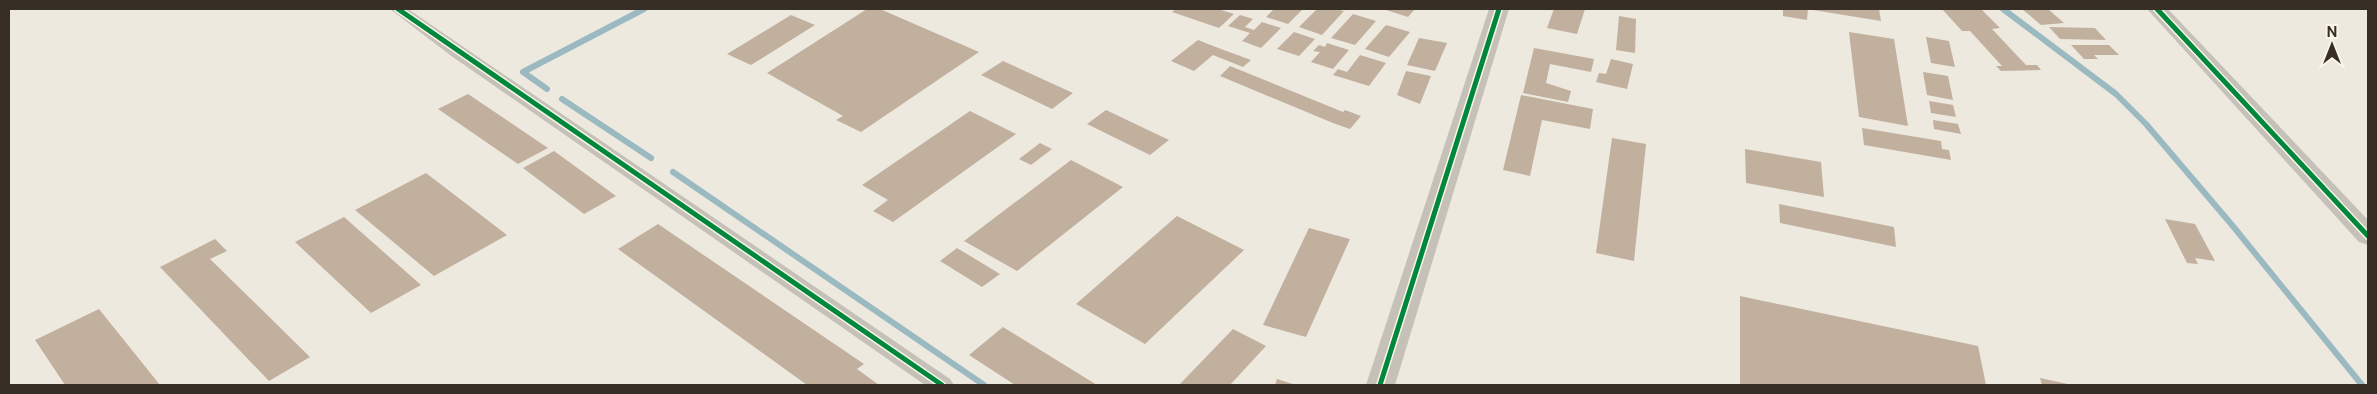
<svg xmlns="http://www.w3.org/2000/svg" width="2377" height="394" viewBox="0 0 2377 394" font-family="'Public Sans',sans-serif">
  <rect width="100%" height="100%" fill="#ede9df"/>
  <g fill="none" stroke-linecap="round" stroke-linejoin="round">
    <path stroke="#9ab9c0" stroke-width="6" d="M2003 9 2116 94 2146 124 2232 225 2362 385
      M547 89 523 72 644 9
      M562 99 651 158
      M673 172 984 385"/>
  </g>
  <path fill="#c2b09f" d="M867 9H880L979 52 861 132 836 120 843 116 767 73Z
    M1176 9H1218L1234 14 1219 28 1172 12Z
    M1274 9H1303L1288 24 1266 17Z
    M1317 9H1336L1344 11 1322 35 1299 27Z
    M1383 9H1415L1408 17Z
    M1554 9H1585L1577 34 1547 28Z
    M1783 9H1808L1807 20 1783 16Z
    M1813 9H1879L1881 21 1813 10Z
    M1942 9H1981L2000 28 1992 29 2026 65H2037L2041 70 2001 71 1996 66H2002L1970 31H1962Z
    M2022 9H2048L2064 23 2041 25Z
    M1353 14 1376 21 1355 45 1331 38Z
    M791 15 815 25 751 65 727 54Z
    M1240 15 1253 19 1245 27 1254 30 1262 22 1281 28 1261 48 1242 41 1250 33 1228 26Z
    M1619 16 1636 19 1635 53 1616 50Z
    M1386 25 1410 32 1389 57 1365 49Z
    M2049 27 2095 28 2106 40 2060 39Z
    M1294 32 1315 39 1299 56 1277 49Z
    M1849 32 1894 39 1908 126 1859 117Z
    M1926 37 1949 41 1955 67 1931 63Z
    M1419 38 1447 43 1435 71 1407 65Z
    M1198 40 1221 49 1251 60 1243 67 1213 55 1194 71 1171 61Z
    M1327 43 1349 50 1333 69 1311 62 1320 52 1313 51 1319 45 1325 47Z
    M2071 45H2109L2119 55H2094L2098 59H2084Z
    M1534 48 1594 59 1591 72 1550 64 1546 83 1571 91 1568 102 1523 93Z
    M1360 55 1386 63 1369 86 1333 75 1338 69 1347 72Z
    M1611 59 1633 64 1627 89 1596 82 1599 73 1606 74Z
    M1003 61 1073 93 1052 109 981 75Z
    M1230 66 1343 112 1345 110 1361 116 1350 129 1333 123 1220 76Z
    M1406 71 1431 76 1420 104 1397 95Z
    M1923 72 1948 76 1953 100 1927 95Z
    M468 94 548 148 518 164 438 109Z
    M1521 95 1593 109 1590 129 1542 120 1530 176 1503 170Z
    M1929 101 1953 105 1956 117 1931 113Z
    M1106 110 1169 140 1150 155 1087 124Z
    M970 111 1016 134 893 222 873 211 888 200 862 185Z
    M1933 120 1958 124 1961 134 1934 129Z
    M1862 128 1941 141 1942 149 1949 150 1951 160 1864 145Z
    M1612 138 1646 144 1634 261 1596 253Z
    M1040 143 1052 149 1031 165 1019 159Z
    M1745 149 1821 162 1824 197 1746 183Z
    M554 151 616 196 584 214 523 168Z
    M1071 160 1123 187 1017 271 964 241Z
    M426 173 507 235 434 276 355 210Z
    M1779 204 1894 227 1896 247 1780 223Z
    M1177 216 1244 250 1145 344 1076 304Z
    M344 217 421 285 371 313 295 242Z
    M2165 219 2195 224 2215 261 2195 258 2198 264 2187 263Z
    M658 224 864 364 857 369 879 385H807L618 249Z
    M1309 228 1350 239 1306 337 1263 325Z
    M215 239 227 251 210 259 310 357 269 381 160 267Z
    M957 248 1000 274 982 287 940 261Z
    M1740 296 1978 346 1986 385H1740Z
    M99 309 160 385H65L35 340Z
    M1003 327 1097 385H1015L969 355Z
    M1233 329 1266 346 1230 385H1179Z
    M2040 378 2068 384V385H2042Z
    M1277 379 1296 385H1275Z"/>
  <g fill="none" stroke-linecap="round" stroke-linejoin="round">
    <path fill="#c6c1b8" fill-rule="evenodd" d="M390 9H408L950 379 954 385H925L450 55Z"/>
    <path fill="#c6c1b8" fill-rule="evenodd" d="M1489 9H1509L1395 385H1366Z
      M2147 9H2168L2368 220V245L2359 242Z"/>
    <defs>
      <path id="cycleway" d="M398 9 942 385
        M2157 9 2368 236
        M1380 385 1499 9"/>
    </defs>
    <use href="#cycleway" stroke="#fbf5e6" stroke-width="8"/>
    <use href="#cycleway" stroke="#00873e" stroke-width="5"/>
  </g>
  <rect width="2377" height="394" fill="none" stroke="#372f26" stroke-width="20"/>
  <g transform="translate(2332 45)" stroke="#fbf5e6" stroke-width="4" paint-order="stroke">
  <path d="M0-4L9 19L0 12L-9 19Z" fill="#372f26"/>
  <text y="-8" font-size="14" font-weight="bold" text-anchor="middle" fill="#372f26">N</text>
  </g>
</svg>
